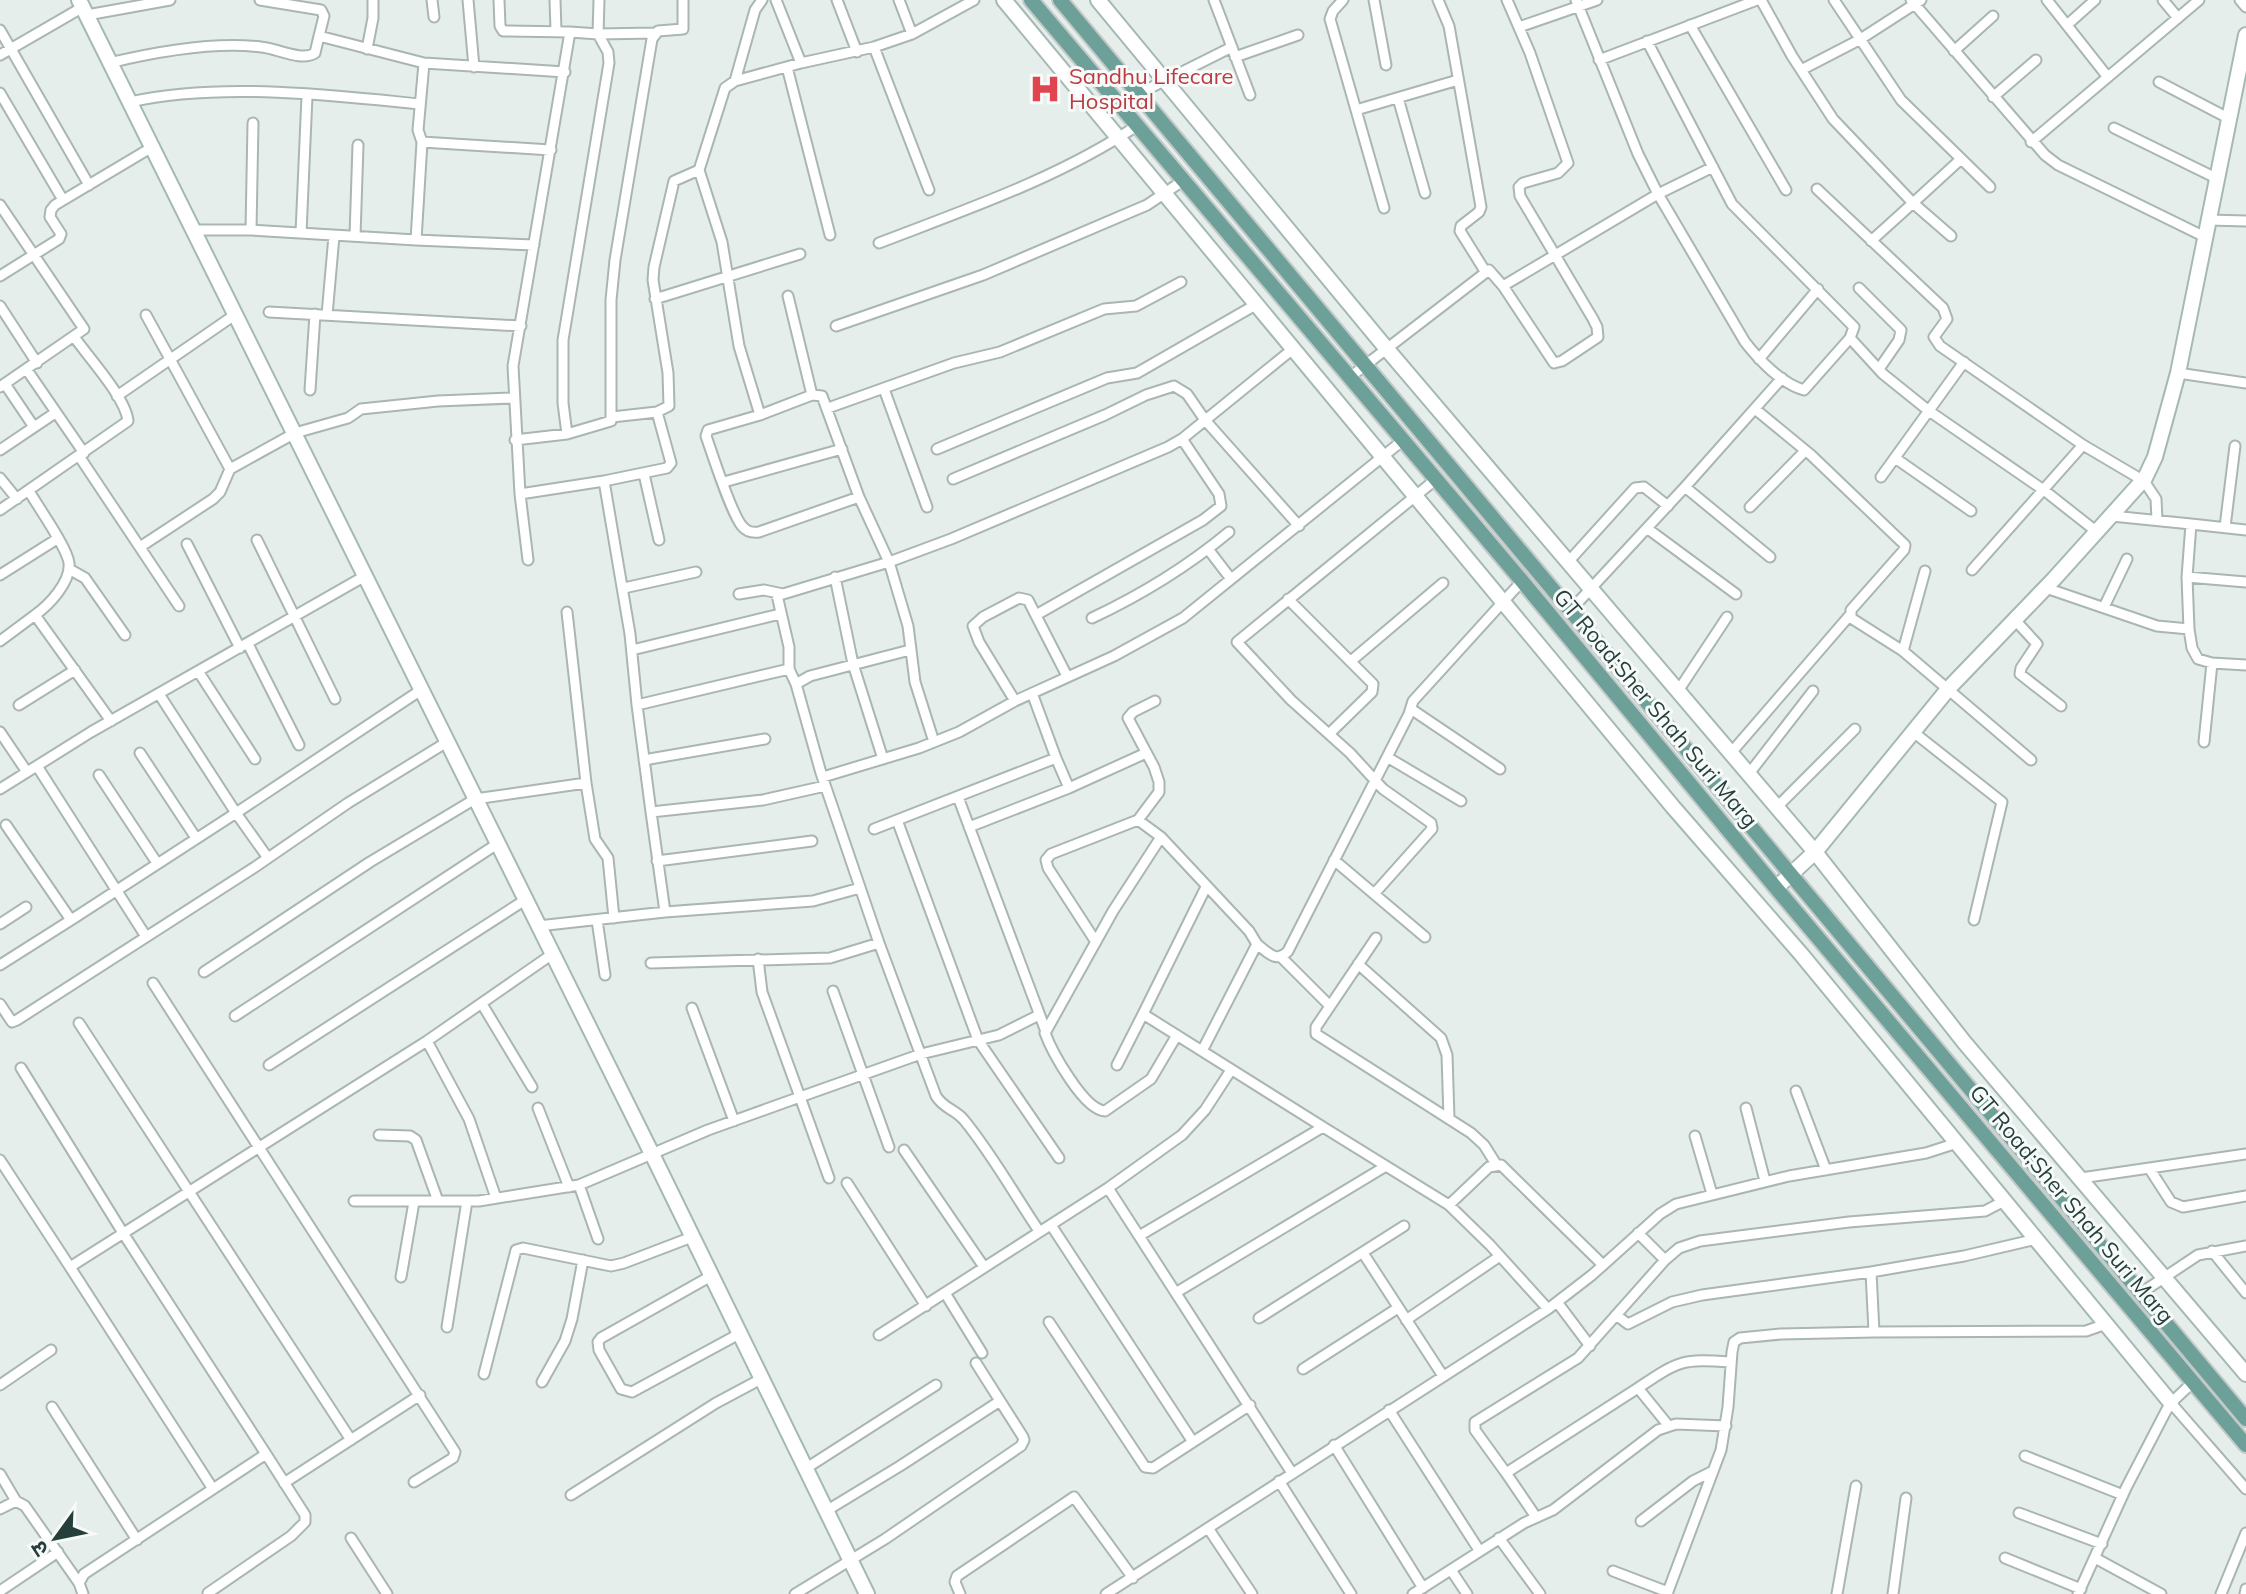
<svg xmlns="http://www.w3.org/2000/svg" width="2246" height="1594" viewBox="0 0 2246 1594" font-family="Mulish,'Noto Sans Devanagari',sans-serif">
  <rect width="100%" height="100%" fill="#e6eeeb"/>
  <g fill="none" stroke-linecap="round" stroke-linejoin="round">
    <defs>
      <path id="street" d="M260 0 321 10 324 16 319 36 424 63 565 72
        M432 0 434 17
        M468 0 474 67
        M499 0 500 26 503 31 570 32
        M555 0 556 30
        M776 0 801 63
        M837 0 857 52
        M1214 0 1250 95
        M1343 0 1333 11 1330 19 1384 208
        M1374 0 1386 65
        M1438 0 1449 26 1481 207 1479 212 1461 226 1460 231 1485 271
        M1576 0 1638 154 1658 194 1745 342C1759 360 1782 384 1804 390L1850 338 1854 327 1732 204 1647 41
        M1761 0 1792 56 1833 119 1913 203 1961 159
        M1834 0 1901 100 1990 187
        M1911 0 2045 155 2058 165 2205 237
        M2047 0 2107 76
        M2163 0 2178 18
        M2240 0 2246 7
        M87 15 170 0
        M1690 25 1786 190
        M2067 25 2095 0
        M1519 27 1597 0
        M0 30 89 185
        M655 33 598 34 570 32 513 366 520 494 604 481 667 468 671 463 657 412
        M912 34 974 0
        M874 47 912 34 899 0
        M367 49 373 18V0
        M1954 51 1993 16
        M0 55 83 7
        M1235 57 1298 35
        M1599 60 1757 0
        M109 63C155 52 213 41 261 47 276 48 302 62 315 53L319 36
        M424 63 418 130 422 142 416 240 534 245
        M787 67 830 235
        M1801 70 1859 40 1921 0
        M735 81 755 10 762 0
        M2159 82 2230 119
        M0 93 63 200
        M1138 94 1232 47
        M1993 97 2036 60
        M1398 98 1425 193
        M130 102C219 82 329 95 419 104
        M1356 110 1458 80
        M2114 128 2218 179
        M422 142 551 150
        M2031 142 2199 0
        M1817 189 1943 308 1947 319 1934 337 1940 346 2083 445 2144 481 2156 499 2157 519
        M0 205 84 329 0 387
        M2208 220 2246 221
        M195 230H251L416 240
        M251 230 253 123
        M301 233 307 96
        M355 236 358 145
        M1871 241 1913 203 1951 236
        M879 243C967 209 1059 178 1138 125
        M0 276 59 239 61 234 50 217 51 210 55 205 154 146
        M1503 286 1658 194 1713 167
        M1859 288 1901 330 1899 340 1879 369
        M788 296 812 395
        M655 299 800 254
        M0 306 37 363
        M269 312 521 326
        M146 315 230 469 295 433 348 418 361 409 438 401 513 398
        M327 315 334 236
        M836 326 983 275 1147 205 1184 180
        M1850 338 1883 374 1929 411 2045 491 2097 532
        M1759 359 1818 289
        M27 370 84 453
        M2178 373 2246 383
        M1350 377 1489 270 1503 286 1554 363 1562 361 1598 337 1597 327 1593 319 1520 196 1519 187 1523 183 1558 173 1568 163 1530 53 1507 0
        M5 384 34 427
        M884 389 927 507
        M310 390 315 314
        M117 396 236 314
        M828 408 954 363 1000 352 1104 309 1136 306 1181 282
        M1755 409 1811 455 1905 545 1904 550 1851 610V618L1903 651 2031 760
        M760 415 739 346 722 242 699 170 725 88 735 81 801 63 874 47 929 190
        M612 417 657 412 669 406 668 373 653 280 654 267 674 181 699 170
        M567 434 563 403V340L609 63 608 52 598 34 599 0
        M515 440 567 434 611 421V300L615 260 652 39 658 31 683 29V0
        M937 449 1107 378 1137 373 1257 304
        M0 450 55 413
        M79 456 179 606
        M1895 458 1971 511
        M644 474 659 540
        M1881 477 1964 362
        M0 478 17 499
        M953 479 1105 415 1146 395 1174 386 1187 394 1205 420 1299 526
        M604 481 630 634 637 705 789 669
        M724 482 842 449
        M1685 487 1770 557
        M29 491C38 507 67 547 69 563 71 582 49 605 35 615L111 721
        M520 494 528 560
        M1750 507 1805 451
        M0 510 128 421C126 398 89 358 75 338
        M2191 524 2246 530
        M2225 527 2235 446
        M1648 529 1736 594
        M257 540 335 699
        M187 544 240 648
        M140 547 213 499 220 492 230 469
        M1208 549 1231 579
        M1569 561 1635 488 1644 487 1668 506
        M69 569 85 578 125 635
        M1972 570 2083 445
        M0 575 57 539
        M835 577 853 664 883 759
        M2187 577 2246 582
        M624 588 696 572
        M2046 588 2157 626 2189 629 2187 577 2191 524 2112 516
        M739 594 764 590 783 594 889 562 859 497 822 396 812 395 760 415 708 430 706 436C713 456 731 513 742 526 747 532 752 533 759 532L859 497
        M777 595 789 647V669L796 684 821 773 879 943 936 1096C944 1109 955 1109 964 1120 992 1154 1014 1194 1039 1231
        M1288 599 1373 684 1372 692 1329 734
        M2104 607 2127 559
        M1570 611 1685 487 1782 378
        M567 612 586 783 595 839 608 858 614 918
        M1036 615 1203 520 1221 506 1219 494 1182 439
        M1092 618C1141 595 1188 566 1229 532
        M2015 620 2037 644 2021 668 2020 674 2061 706
        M2189 629 2192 648 2198 659 2212 663 2246 665
        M0 641 35 615
        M248 644 299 745
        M632 650 780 614
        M1903 651 1925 571
        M1351 661 1443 583
        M198 671 255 759
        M796 684 810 676 910 650
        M1678 691 1727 617
        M1015 701 979 642 973 626 983 617 1019 598 1028 600 1067 676
        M19 705 75 670
        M637 705 651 812 763 800 825 786
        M1411 709 1500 769
        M1912 731 2002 802 1974 920
        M0 732 27 772
        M934 742 915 682 908 626 889 562 951 539 1168 447 1182 439 1294 348
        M2204 742 2212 663
        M140 753 196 838
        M1730 754 1850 615
        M1387 757 1461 801
        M1056 758 1069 788
        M644 760 765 739
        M37 766 145 935
        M99 775 157 863
        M1748 775 1813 691
        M823 777 919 748 959 732 1015 701 1114 656 1183 618 1402 441
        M0 789 91 732 365 576
        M958 797 1045 1029
        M1776 808 1855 729
        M651 812 665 912 813 901 860 888
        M897 820 978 1040 1059 1158
        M1138 820 1161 837 1249 931 1257 944 1202 1051 1323 1127 1139 1236
        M6 825 71 920 236 813 159 694
        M969 827 1069 788 1146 753
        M874 829 1056 758 1032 693
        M1161 837 1113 911 1045 1033C1052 1052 1084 1110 1105 1111L1151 1079 1177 1035
        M268 858 236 813 421 690
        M1334 860 1425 937
        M657 861 812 841
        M1374 894 1432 829 1431 823 1383 789 1350 753 1291 700 1237 642 1435 480
        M597 920 605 975
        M0 924 26 907
        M538 926 665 912
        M1376 938 1316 1027V1034L1471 1133 1484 1145 1496 1164
        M1096 942 1048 868 1046 860 1051 854 1138 820 1159 792V782L1154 767 1128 718 1133 712 1155 701
        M1257 944C1267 952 1277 964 1288 951L1409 714 1413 701 1522 581
        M1281 957 1330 1006
        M758 959 762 992 800 1097 921 1054 999 1035 1039 1015
        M651 963 830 958 879 943
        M1358 964 1441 1038 1447 1055 1449 1118
        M0 965 71 920
        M204 972 370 862 475 799 586 783
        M153 983 455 1452 453 1458 414 1482
        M833 991 889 1147
        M0 1004 12 1022 17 1020 255 867 348 803 447 742
        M482 1004 532 1087
        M692 1008 734 1121
        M1143 1014 1206 887
        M235 1016 497 844
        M79 1023 351 1440
        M427 1041 469 1119 496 1198
        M269 1065 525 900
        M1117 1065 1143 1014 1202 1051
        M21 1068 123 1233 266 1454 84 1574 79 1583 83 1594
        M1796 1091 1826 1170
        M538 1108 569 1187
        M1746 1108 1765 1181
        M1323 1127 1449 1205 1490 1245 1548 1309 1592 1275 1660 1214 1676 1204 1789 1176 1926 1153 1957 1143
        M379 1135 410 1136 416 1140 438 1201
        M1695 1136 1712 1194
        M904 1150 984 1267
        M0 1160 70 1267
        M2149 1168 2171 1202 2183 1207 2246 1196
        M2081 1178 2246 1154
        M847 1183 926 1306
        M579 1185 598 1239
        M1108 1188 1182 1135 1205 1110 1231 1070
        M354 1201H479L579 1185 708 1130 800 1097 829 1178
        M1449 1205 1489 1167 1501 1165 1603 1265
        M1051 1225 1193 1442 1250 1405
        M1638 1233 1665 1260
        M2212 1251 2246 1293
        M1363 1253 1443 1376
        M1871 1272 1874 1332
        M711 1276 601 1338 598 1342 599 1350 621 1389 632 1392 739 1334
        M401 1277 414 1202
        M1177 1292 1386 1166
        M945 1293 982 1353
        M2141 1293 2198 1255 2246 1246
        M1557 1302 1590 1346
        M1616 1315 1628 1324 1672 1302 1702 1295 1871 1272 1964 1256 2037 1239
        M1259 1318 1404 1226
        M1406 1320 1500 1256
        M1049 1322 1145 1467 1153 1468 1193 1442
        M447 1327 467 1201
        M879 1335 1108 1188 1292 1473
        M1303 1369 1398 1308
        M484 1374 516 1250 523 1248 611 1266 624 1263 692 1237
        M542 1382 565 1341 572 1319 583 1260
        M0 1385 51 1350
        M1638 1388C1680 1360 1681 1359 1731 1362
        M2171 1403 2246 1489
        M52 1407 137 1540
        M1389 1410 1479 1550
        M1334 1445 1423 1588
        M2025 1456 2123 1495
        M805 1469 936 1385
        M1506 1473 1475 1430V1422L1578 1358 1665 1260 1679 1248 1700 1241 1849 1222 1985 1211 2006 1200
        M0 1474 16 1501
        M1279 1481 1351 1594
        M284 1483 420 1395
        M213 1489 70 1267 427 1041 551 955
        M571 1495 716 1403 761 1379
        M0 1509 16 1501 25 1506 79 1583
        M826 1511 900 1466 1000 1401
        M2019 1513 2102 1544
        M1536 1517 1506 1473 1638 1388 1668 1425
        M1641 1521 1693 1481 1711 1472
        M351 1538 387 1594
        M1499 1538 1540 1594
        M2005 1558 2081 1589
        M2095 1558 2161 1594
        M1451 1570 1467 1594
        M1613 1571 1668 1592
        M0 1591 58 1552
        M208 1593 291 1536 305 1522V1515L266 1454
        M795 1594 885 1539 1021 1446 1024 1440 1023 1437 976 1363
        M960 1594 955 1582 957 1576 1074 1497 1133 1578
        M1106 1594 1208 1528
        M1252 1594 1208 1528 1548 1309
        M1413 1594 1524 1523 1553 1510 1658 1430 1676 1424 1726 1426
        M1667 1594 1721 1450 1728 1407 1732 1352 1734 1342 1740 1338 1781 1334 1874 1332 2086 1331 2106 1324
        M1837 1594 1856 1486
        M1893 1594 1906 1498
        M2078 1594 2126 1488 2166 1411 2171 1403 2193 1382
        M2221 1594 2246 1533
        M2245 1594 2246 1589"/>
      <path id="secondary" d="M79 0 653 1156 867 1594
        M1004 0 1673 807 1801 954 2171 1403
        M1098 0 1386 348 1815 852 1964 1042 2246 1374
        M1776 888 1815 852 1949 688 2054 579 2145 478 2155 457 2178 373 2246 35"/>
      <path id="primary" d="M1031 0 1522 581 1776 888 2246 1445
        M1060 0 2246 1419"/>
    </defs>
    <use href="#street" stroke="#a9b6b3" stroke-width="13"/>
    <use href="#secondary" stroke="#a5b9b4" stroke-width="18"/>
    <use href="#primary" stroke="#c2c9c8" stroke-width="18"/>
    <use href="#street" stroke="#fff" stroke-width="9"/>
    <use href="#secondary" stroke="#fff" stroke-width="14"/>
    <use href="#primary" stroke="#6da099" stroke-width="14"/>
  </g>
  <defs>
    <symbol id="hospital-bare" viewBox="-9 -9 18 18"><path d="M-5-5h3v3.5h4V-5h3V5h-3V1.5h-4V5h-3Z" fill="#e0444e" stroke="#f6faf9" stroke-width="2.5" paint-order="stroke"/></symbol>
  </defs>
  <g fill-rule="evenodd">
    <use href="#hospital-bare" x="1023" y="67" width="44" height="44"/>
  </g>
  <g text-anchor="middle" stroke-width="6" stroke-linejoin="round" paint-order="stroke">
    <g font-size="22" fill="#be3a42" stroke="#f6faf9" text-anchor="start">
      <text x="1069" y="84">Sandhu Lifecare<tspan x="1069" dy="25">Hospital</tspan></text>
    </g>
    <g font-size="22" fill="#263f3b" stroke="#f6faf9">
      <text transform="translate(1656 708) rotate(50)" y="8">GT Road;Sher Shah Suri Marg</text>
      <text transform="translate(2072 1204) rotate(50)" y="8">GT Road;Sher Shah Suri Marg</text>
    </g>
  </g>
  <g transform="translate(56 1538) rotate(237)" stroke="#f6faf9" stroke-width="6" paint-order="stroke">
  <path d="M0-6L14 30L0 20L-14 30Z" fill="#263f3b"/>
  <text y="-12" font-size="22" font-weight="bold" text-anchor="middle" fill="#263f3b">उ</text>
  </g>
</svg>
